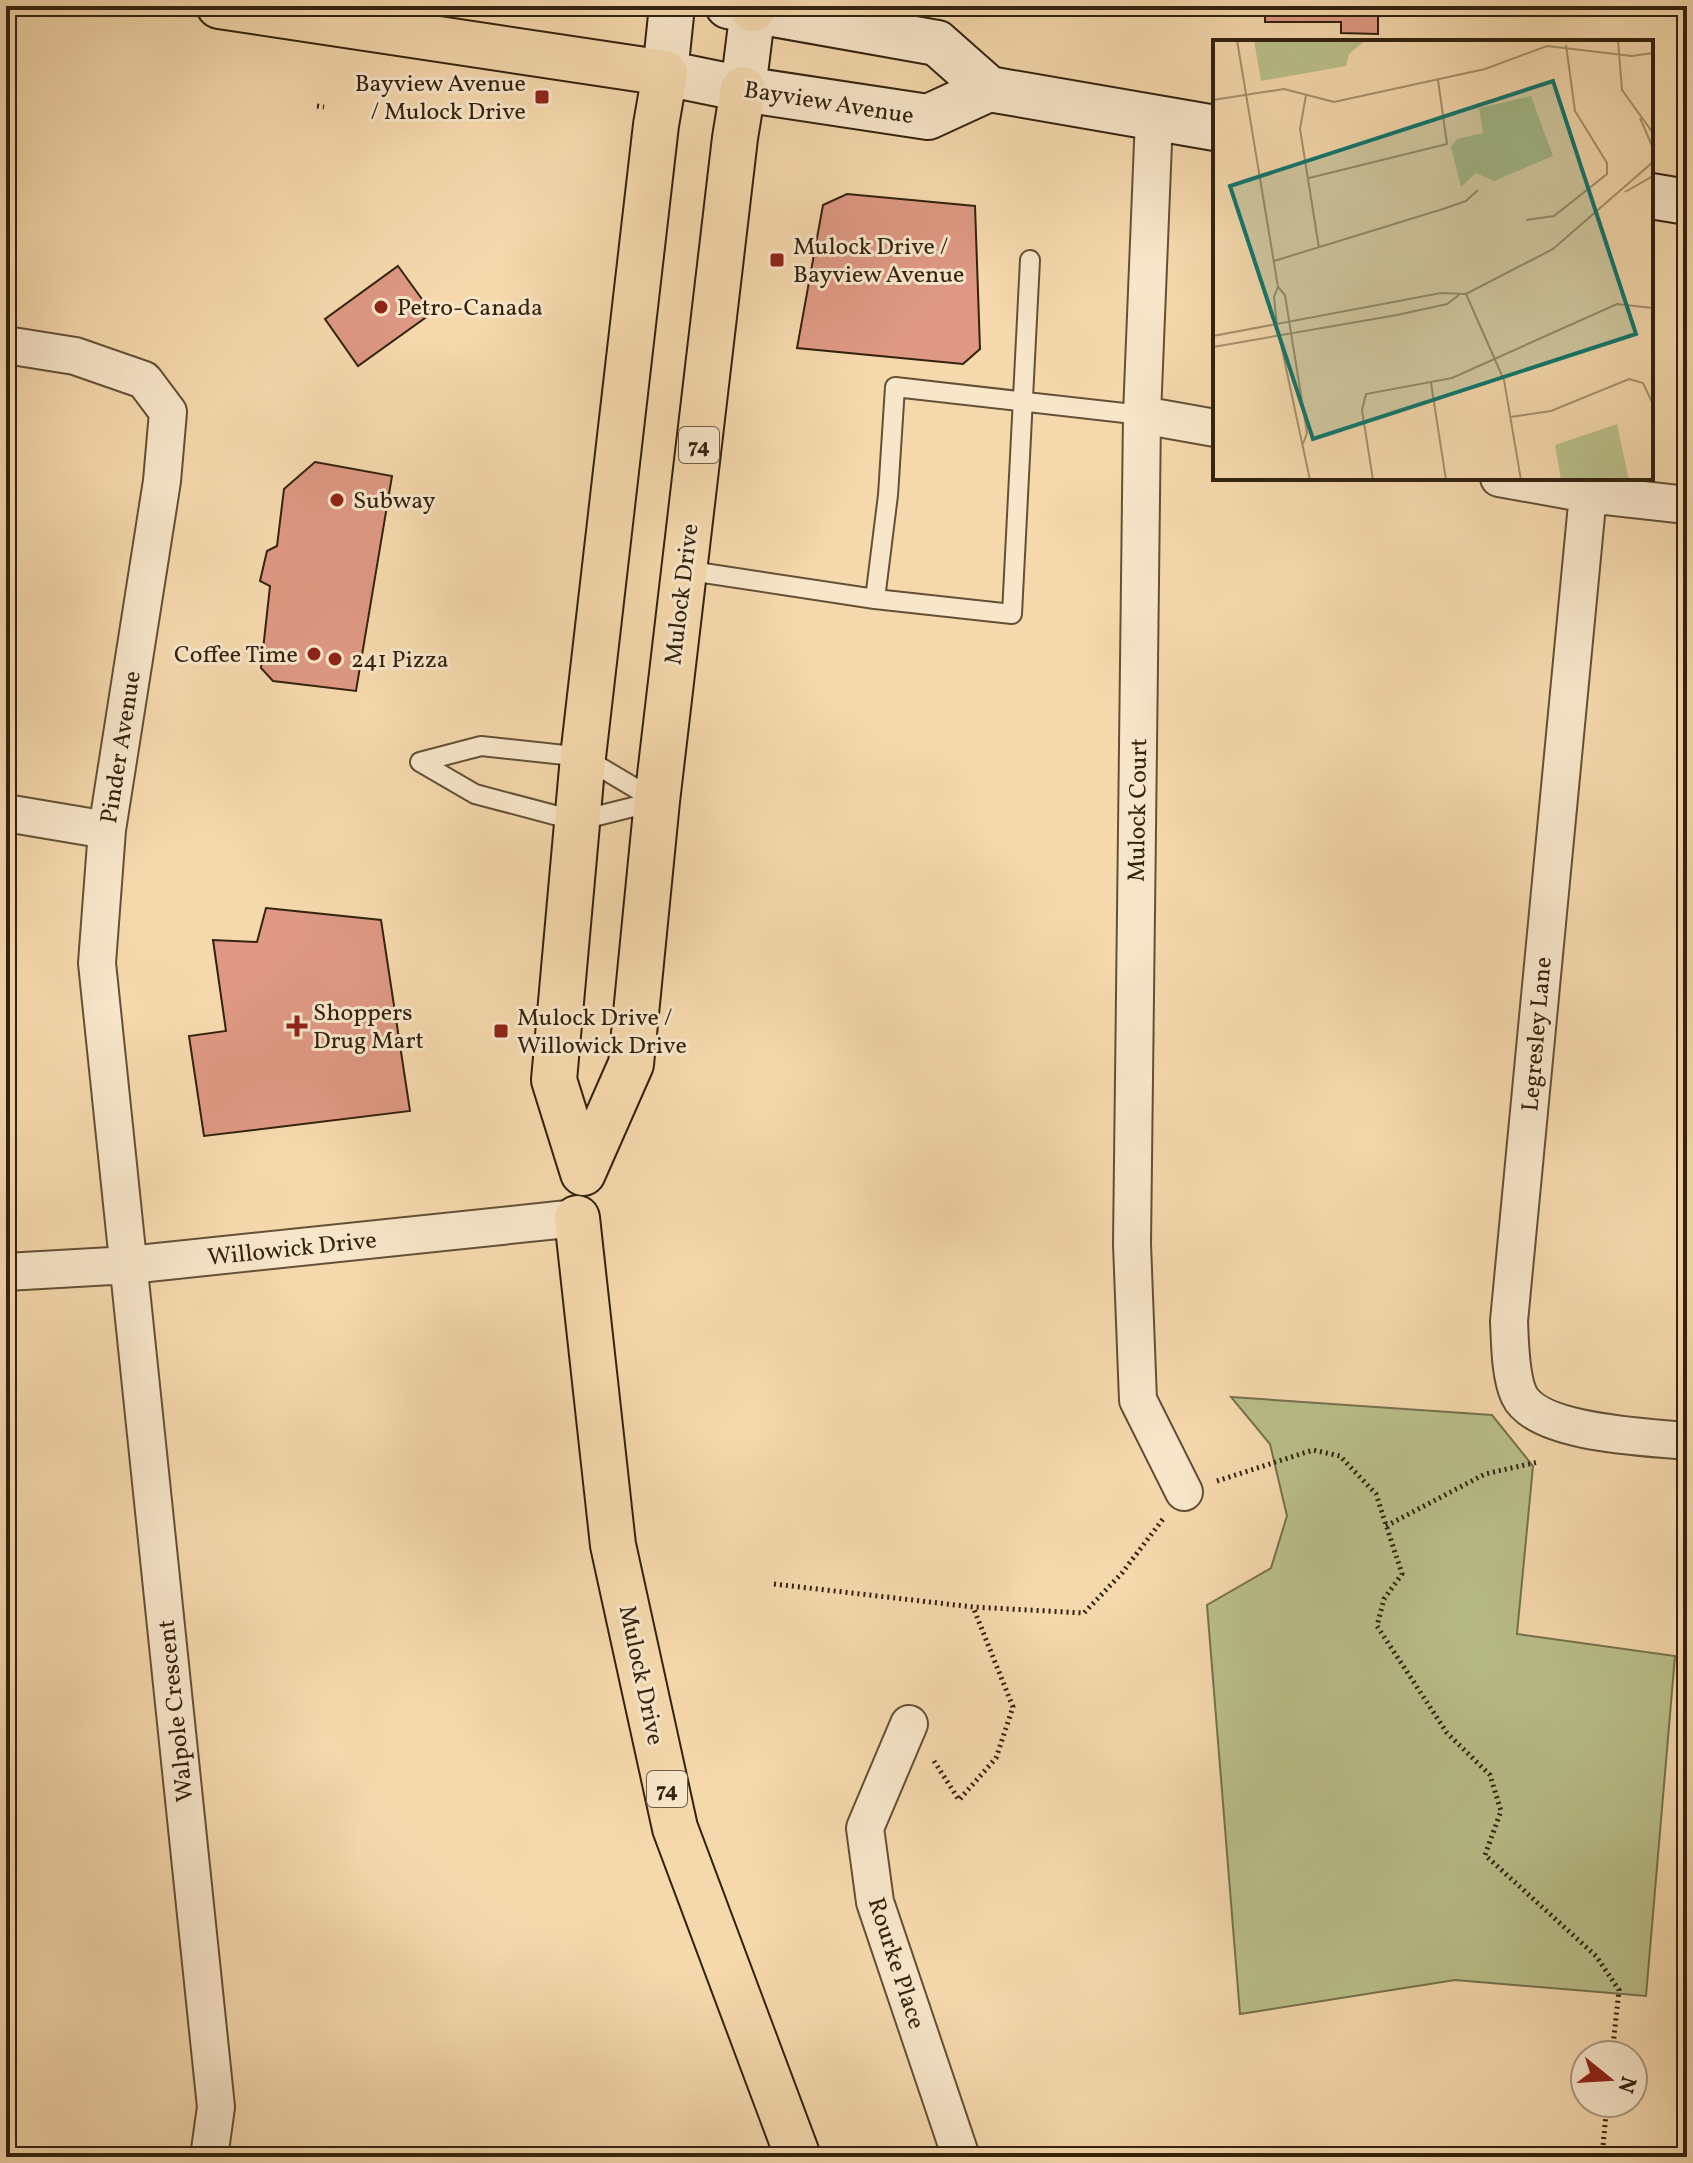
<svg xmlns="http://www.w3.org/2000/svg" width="1693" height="2163" viewBox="0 0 1693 2163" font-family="Vollkorn,serif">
  <rect width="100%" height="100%" fill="#f5d9ad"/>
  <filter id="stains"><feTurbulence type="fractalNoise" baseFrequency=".0025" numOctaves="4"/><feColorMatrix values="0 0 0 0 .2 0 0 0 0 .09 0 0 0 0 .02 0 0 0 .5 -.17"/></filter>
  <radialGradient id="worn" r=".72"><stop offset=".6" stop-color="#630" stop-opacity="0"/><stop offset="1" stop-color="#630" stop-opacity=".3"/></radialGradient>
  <path fill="#bac08b" stroke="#76714c" stroke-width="2" d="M1231 1397 1492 1415 1533 1466 1517 1634 1675 1656 1646 1996 1455 1980 1240 2014 1207 1605 1271 1568 1287 1516 1270 1444Z"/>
  <path fill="#de9883" stroke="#33220e" stroke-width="2" d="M1265 6H1378V34L1341 33V22H1265Z
    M847 194 975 206 980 349 963 364 797 348 823 205Z
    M398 266 432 313 358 366 325 319Z
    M315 462 392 476 356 691 273 681 261 668 270 586 260 581 267 551 277 546 284 489Z
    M266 908 381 920 410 1111 204 1136 189 1036 226 1031 213 940 257 942Z"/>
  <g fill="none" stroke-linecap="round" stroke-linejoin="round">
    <defs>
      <path id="service" d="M684 570 875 599 1012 614 1030 260
        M875 599 888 495 895 387 1142 415
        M420 762 475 794 577 821 657 801
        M420 762 481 746 583 757 657 801"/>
      <path id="minor" d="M1154 118 1142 415 1132 1244 1138 1400 1184 1492
        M6 345 75 356 144 380 168 412 162 481 107 830 97 963 216 2107 209 2157
        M1142 415 1215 428
        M1499 478 1588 494 1687 505
        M1588 494 1509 1321C1510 1341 1510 1376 1519 1395 1537 1434 1648 1437 1687 1441
        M6 813 107 830
        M6 1272 129 1265 577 1218
        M909 1724 865 1828 875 1902 961 2157"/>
      <path id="secondary" d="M672 6 665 73 743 89 928 117 989 89
        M728 6 937 43 989 89 1215 128
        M743 89 753 9
        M1651 196 1687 202"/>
      <path id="primary" d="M219 6 665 73 656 125 583 757 554 1080 583 1173
        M753 9V6
        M583 1173 631 1064 657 801 735 138 743 89
        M577 1218 613 1545 675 1828 798 2157"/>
    </defs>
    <use href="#service" stroke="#645036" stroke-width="22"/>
    <use href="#minor" stroke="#645036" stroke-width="40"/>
    <use href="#secondary" stroke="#33220e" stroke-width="48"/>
    <use href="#primary" stroke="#33220e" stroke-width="48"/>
    <path stroke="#33220e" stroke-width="5" stroke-dasharray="2 4" stroke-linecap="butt" d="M317 106 324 107
      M1217 1481 1313 1450 1340 1456 1376 1494 1402 1574 1384 1599 1377 1626 1447 1733 1490 1775 1501 1811 1485 1855 1596 1956 1619 1990 1612 2055
      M1386 1526 1485 1474 1538 1462
      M774 1584 973 1607 1084 1613 1122 1573 1163 1519
      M934 1761 959 1800 996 1758 1013 1707 973 1607
      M1602 2157 1607 2103"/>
    <use href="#service" stroke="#f8e6ca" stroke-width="18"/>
    <use href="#minor" stroke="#f8e6ca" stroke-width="36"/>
    <use href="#secondary" stroke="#f8e6ca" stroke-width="44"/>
    <use href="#primary" stroke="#f5d9ad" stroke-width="44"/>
  </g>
  <g fill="#8f2418" stroke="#f8e6ca" stroke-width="3">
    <rect x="534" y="89" width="16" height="16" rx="4"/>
    <rect x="769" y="252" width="16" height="16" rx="4"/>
    <circle cx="381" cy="307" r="8"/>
    <circle cx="337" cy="500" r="8"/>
    <circle cx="314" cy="654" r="8"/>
    <circle cx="335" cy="659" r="8"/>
    <path d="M293 1014h8v8h8v8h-8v8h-8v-8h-8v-8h8z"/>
    <rect x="493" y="1023" width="16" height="16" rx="4"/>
  </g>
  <g text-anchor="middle" stroke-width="6" stroke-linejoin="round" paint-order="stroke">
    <g fill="#f8e6ca" stroke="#6e5d46" stroke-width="2">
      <rect x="679" y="427" width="40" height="36" rx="6"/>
      <rect x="647" y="1771" width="40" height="36" rx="6"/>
    </g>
    <g font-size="22" font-weight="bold" fill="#33220e">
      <text x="699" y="453">74</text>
      <text x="667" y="1797">74</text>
    </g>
    <g font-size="24" fill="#33220e" stroke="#f8e6ca" text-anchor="start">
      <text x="526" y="91" text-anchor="end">Bayview Avenue<tspan x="526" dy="28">/ Mulock Drive</tspan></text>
      <text x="793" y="254">Mulock Drive /<tspan x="793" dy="28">Bayview Avenue</tspan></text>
      <text x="397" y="315">Petro-Canada</text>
      <text x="353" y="508">Subway</text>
      <text x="298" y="662" text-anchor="end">Coffee Time</text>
      <text x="351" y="667">241 Pizza</text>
      <text x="313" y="1020">Shoppers<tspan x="313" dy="28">Drug Mart</tspan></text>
      <text x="517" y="1025">Mulock Drive /<tspan x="517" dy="28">Willowick Drive</tspan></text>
    </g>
    <g font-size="24" fill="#33220e" stroke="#f8e6ca">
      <text transform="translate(829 102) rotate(9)" y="8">Bayview Avenue</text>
      <text transform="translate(681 594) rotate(-83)" y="8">Mulock Drive</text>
      <text transform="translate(120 747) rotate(-81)" y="8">Pinder Avenue</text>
      <text transform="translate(1137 810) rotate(-89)" y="8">Mulock Court</text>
      <text transform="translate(1536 1034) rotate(-85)" y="8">Legresley Lane</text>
      <text transform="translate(292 1248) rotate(-6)" y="8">Willowick Drive</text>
      <text transform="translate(642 1675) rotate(78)" y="8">Mulock Drive</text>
      <text transform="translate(175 1711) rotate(-96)" y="8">Walpole Crescent</text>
      <text transform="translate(897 1963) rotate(72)" y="8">Rourke Place</text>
    </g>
  </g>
  <g transform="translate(1213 40)">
    <rect width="440" height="440" fill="#f5d9ad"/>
    <path d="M41 0H153L136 14 133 26 48 41ZM318 56 340 116 281 141 263 133 248 147 238 107 244 99 270 93 266 68ZM404 384 416 440H348L342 405Z" fill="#bac08b"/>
    <path fill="none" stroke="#a7906d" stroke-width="2" d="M24 0 65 247 61 257 64 286 97 440M405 0 409 50 440 93M93 55 87 89 106 208M0 60 71 49 121 62 272 29 334 6 419 16 440 13M427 78 440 108M96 138 234 104 225 40M412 152 440 136M313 180 341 176 394 134V123L362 71 353 5M61 221 230 169 253 161 265 150M65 247 72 255 94 393 90 404M253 254 291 340 308 440M0 296 228 253 253 254 340 209 440 122M0 307 184 275 234 264 246 255M218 343 233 440M297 377 338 371 416 339 430 343 440 364M160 440 149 370 153 354 239 338 404 264 440 268"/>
    <path fill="#0f766e" fill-opacity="0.15" stroke="#0f766e" stroke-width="4" d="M340 41 423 294 100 399 17 146Z"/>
    <rect width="440" height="440" fill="none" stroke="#33220e" stroke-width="4"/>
  </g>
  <rect width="1693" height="2163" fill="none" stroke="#f5d9ad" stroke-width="32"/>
  <rect x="8" y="8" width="1677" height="2147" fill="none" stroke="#33220e" stroke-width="4"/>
  <rect x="16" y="16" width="1661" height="2131" fill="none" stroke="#33220e" stroke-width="2"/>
  <g transform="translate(1609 2079) rotate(108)"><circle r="38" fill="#f8e6ca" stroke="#a9987f" stroke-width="2"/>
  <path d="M0-6L14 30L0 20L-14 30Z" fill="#8f2418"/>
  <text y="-12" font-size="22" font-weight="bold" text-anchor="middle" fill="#33220e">N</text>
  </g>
  <rect width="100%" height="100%" filter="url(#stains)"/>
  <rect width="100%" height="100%" fill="url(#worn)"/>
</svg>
